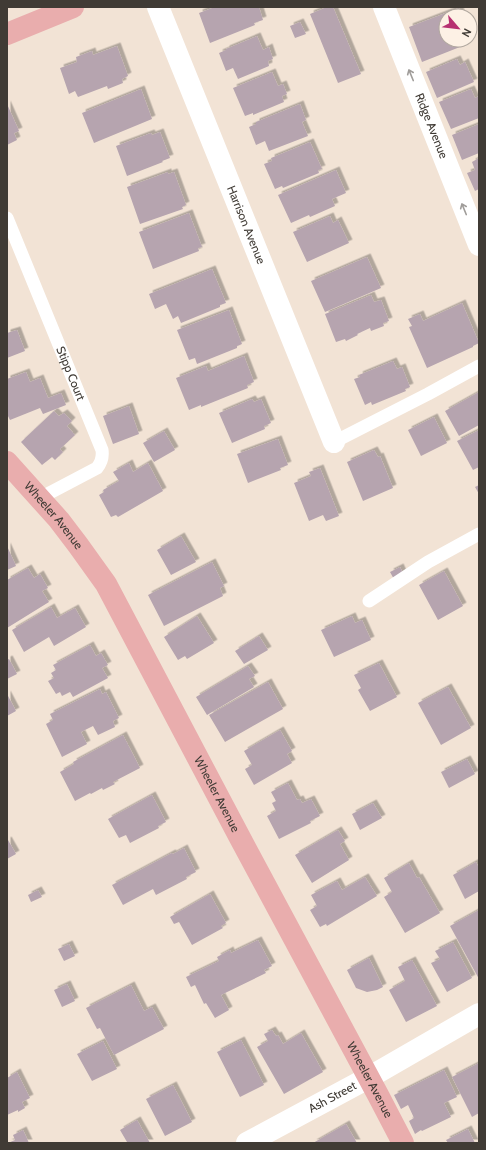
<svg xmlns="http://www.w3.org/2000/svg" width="486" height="1150" viewBox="0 0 486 1150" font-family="Cabin,sans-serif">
  <defs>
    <filter id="shadow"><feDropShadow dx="3.5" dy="-3.5" stdDeviation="0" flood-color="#0004"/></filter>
  </defs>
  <rect width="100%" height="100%" fill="#f2e3d5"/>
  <path fill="#b6a4af" filter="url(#shadow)" d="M215 7H247V8L259 7 263 20 254 23 255 25 210 43 199 13Z
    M327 7H333L361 74 338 83 310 14Z
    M459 8 462 16H446V40H472L464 43 465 45 422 62 409 27Z
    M300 22 306 34 295 38 290 26Z
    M257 36 263 50 269 47 273 59 268 61 269 66 238 79 233 68 226 71 219 53 226 50V49Z
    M117 46 128 76 122 79 123 83 108 89 107 86 78 97 75 91 69 94 60 68 77 62 76 57 92 51 93 55Z
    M457 59 460 65 465 62 474 82 437 98 426 72Z
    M272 72 278 86 283 84 287 94 282 96 284 102 253 115V113L245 116 233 88Z
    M141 89 152 119 94 143 82 113Z
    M471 89 475 98 479 96V118L451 129 439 102Z
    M7 104 19 131 14 133 17 140 7 145Z
    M300 104 306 120 302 122 308 136 269 151 265 141 256 145 249 127 256 124V122Z
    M479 124V153L462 160 452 135Z
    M160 132 170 158 162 161 163 162 127 176 116 146 151 133 152 135Z
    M310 142 322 169 318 170 319 173 283 188 282 186 275 189 264 164 272 161 271 158Z
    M479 158V189L475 191 467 173 475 170 472 162Z
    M336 170 346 193 332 199 335 206 310 217 309 215 291 223 278 195Z
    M168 172V174L174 172 186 205 182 207 183 209 140 224 127 187Z
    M189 213 202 247 198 248 199 251 153 269 139 232Z
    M330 216 333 223 338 220 349 243 307 262 293 232Z
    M367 257 381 288 325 312 311 281Z
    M212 269 226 303 220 305V307L181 323 178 316 173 319 166 304 155 309 149 294Z
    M371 295 374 302 381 300 389 321 383 323 384 326 371 331 370 328 357 334 358 335 346 341 345 339 336 342 325 314Z
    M462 303 479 343 473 346V347L427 368 409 327 412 326 408 319 420 314 423 321Z
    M229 310 242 344 237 346V348L197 364 195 358 189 360 177 330Z
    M17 330 25 351 7 358V333Z
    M244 356 254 382 247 385 248 388 201 407V405L189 410 176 378 206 366 208 371Z
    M393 361 397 369 402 367 410 387 405 389 406 391 372 405 371 402 365 405 354 379 360 377 359 375Z
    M26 372 30 382 40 378 48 398 61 393 66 405 43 414 40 408 10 420 7 414V379Z
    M479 392V425L459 436 445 411Z
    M252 399 254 402 261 399 271 423 264 426 265 429 232 443 219 413Z
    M129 406 139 434 113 444 103 416Z
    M54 411 59 416 64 413 72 421 67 426 75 435 60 449 63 452 55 460 52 457 42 465 21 442Z
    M434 417 447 443 421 456 408 430Z
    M479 430V467L473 470 457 441Z
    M164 431 175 450 154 462 143 443Z
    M278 439 288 465 280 468 281 470 248 483 237 454Z
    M374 450 378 457 380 456 393 488 363 501 347 462Z
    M129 463 133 472 148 463 163 491 118 517 116 515 111 517 99 495 104 492 103 490 119 481 113 472Z
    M320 468 339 516 326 521 323 515 309 521 294 483 311 476 309 472Z
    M479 485V494L475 487Z
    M181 536 196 562 171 575 157 550Z
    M7 546 16 566 7 570Z
    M212 562 224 586 220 588 223 596 164 626 148 595Z
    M400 567 404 576 395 581 390 572Z
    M28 568 34 578 40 574 48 588 42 591 49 602 7 628V580Z
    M444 571 463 606 438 620 419 585Z
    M51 607 57 618 75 608 86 627 54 646 49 637 24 652 12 630Z
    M197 616 214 643 187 659 185 656 178 660 164 637Z
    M352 616 355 623 362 620 371 640 334 657 321 630Z
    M259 636 268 650 244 664 235 651Z
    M90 645 96 656 101 653 108 665 102 668 108 678 73 697 70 692 62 696 60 692 56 694 48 681 54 678 51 673 56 670 53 665Z
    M9 659 17 674 7 679V660Z
    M379 663 397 697 370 711 358 690 361 688 354 675Z
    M248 666 255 676 249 679 254 687 207 715 196 697Z
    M268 682 283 709 225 742 209 715Z
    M448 687 471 728 441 745 418 703Z
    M100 689 102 694 106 692 119 718 113 721 115 727 98 735 93 726 81 732 87 744 62 757 46 724 53 720 50 714Z
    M7 694 16 711 7 716Z
    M280 730 292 751 287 754 292 763 254 785 245 769 252 765 244 751Z
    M123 735 140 768 113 782 115 784 103 790 102 788 91 794 90 793 75 801 60 772 74 764 73 762Z
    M467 759 475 774 449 788 441 772Z
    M288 783 297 800 300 799 302 803 311 799 320 816 310 821 311 823 279 839 267 816 276 811 272 803 276 801 271 792Z
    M152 795 166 822 158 826 159 828 130 843 126 835 119 838 108 819Z
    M373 803 382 818 360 830 352 814Z
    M338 830 345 841 340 844 349 860 312 883 295 855Z
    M8 840 16 854 7 859V841Z
    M184 848 196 872 186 877 187 879 156 895 153 889 123 905 112 885 172 853 173 854Z
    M476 862 479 868V891L465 899 453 875Z
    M409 863 417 878 419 877 440 913 405 933 384 897 392 892 384 878Z
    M365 877 377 896 327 926 326 924 320 927 310 910 317 906 311 895 337 881 342 890Z
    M38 890 42 897 31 902 28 895Z
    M210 894 226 923 221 926 223 928 192 945 179 922 174 924 170 917Z
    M479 910V979L450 926Z
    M258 940 272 966 264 970 266 973 221 995 229 1010 215 1018 206 1003 204 1004 195 985 191 987 186 977 219 961 217 957 230 950 231 953Z
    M453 942 472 978 447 992 431 963 440 959 435 951Z
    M69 944 75 956 64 961 58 949Z
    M369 958 383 987 377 990 367 992 356 988 347 970Z
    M412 960 437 1006 406 1022 389 990 405 981 398 967Z
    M67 984 75 1001 62 1007 54 990Z
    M131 985 144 1011 152 1007 164 1029 114 1055 100 1028 97 1029 86 1008Z
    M272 1030 276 1036 278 1035 283 1044 301 1033 323 1072 284 1094 257 1047 268 1041 264 1034Z
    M241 1040 264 1085 240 1097 217 1052Z
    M103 1041 117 1069 92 1081 77 1054Z
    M479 1063V1113L472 1117 452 1077Z
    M444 1070 457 1097 444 1103 451 1117 422 1131 421 1130 415 1134 409 1121 414 1118 408 1105 401 1109 394 1095Z
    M17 1072 30 1098 22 1102 25 1108 18 1112V1110L7 1115V1078Z
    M173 1085 192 1122 165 1136 146 1099Z
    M137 1120 150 1143H125L127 1142 120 1130Z
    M346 1124 357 1143H313Z
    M468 1129 475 1143H448L446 1140Z
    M23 1130 29 1143H8L15 1140 13 1135Z"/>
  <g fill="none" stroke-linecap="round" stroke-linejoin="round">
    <g stroke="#fff" stroke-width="13">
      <path id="s1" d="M7 218 102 450C103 457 102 462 97 468L40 498"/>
      <path d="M334 442 428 394 479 366"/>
      <path d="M369 601 428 562 479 534"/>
    </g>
    <g stroke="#fff" stroke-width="22">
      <path id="s2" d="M158 7 334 442"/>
      <path id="s3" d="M384 7 479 245"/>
      <path id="s4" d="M247 1143 368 1078"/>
    </g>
    <path stroke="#fff" stroke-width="22" d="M368 1078 479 1014"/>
    <g stroke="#e9adad" stroke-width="22">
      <path d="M7 34 73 7"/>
      <path id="s5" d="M7 462 59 520 78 545 106 584 239 836 378 1095 403 1143"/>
    </g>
  </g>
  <defs><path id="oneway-shaft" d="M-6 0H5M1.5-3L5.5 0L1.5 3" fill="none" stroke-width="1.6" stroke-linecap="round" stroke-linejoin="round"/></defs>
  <g stroke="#a09d9a">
    <use href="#oneway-shaft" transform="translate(411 75) rotate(-112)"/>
    <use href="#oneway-shaft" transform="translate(464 209) rotate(-112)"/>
  </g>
  <g text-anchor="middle" stroke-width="3.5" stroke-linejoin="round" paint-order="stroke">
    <g font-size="12" fill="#403b35" stroke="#fdf1e5">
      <text dy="4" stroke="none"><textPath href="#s3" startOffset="128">Ridge Avenue</textPath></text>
      <text dy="4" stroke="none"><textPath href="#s2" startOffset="235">Harrison Avenue</textPath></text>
      <text dy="4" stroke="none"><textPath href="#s1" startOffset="168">Stipp Court</textPath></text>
      <text dy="4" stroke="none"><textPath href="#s5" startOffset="71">Wheeler Avenue</textPath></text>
      <text dy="4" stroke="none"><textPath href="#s5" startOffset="395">Wheeler Avenue</textPath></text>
      <text dy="4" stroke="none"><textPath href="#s5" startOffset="719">Wheeler Avenue</textPath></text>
      <text dy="4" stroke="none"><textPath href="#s4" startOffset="97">Ash Street</textPath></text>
    </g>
  </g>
  <rect width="486" height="1150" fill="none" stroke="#403b35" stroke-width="16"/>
  <g transform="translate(458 28) rotate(118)"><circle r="19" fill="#fdf1e5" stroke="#b1a89f"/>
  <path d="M0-3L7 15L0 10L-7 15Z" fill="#b73071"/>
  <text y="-6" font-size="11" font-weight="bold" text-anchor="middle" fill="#403b35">N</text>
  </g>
</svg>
